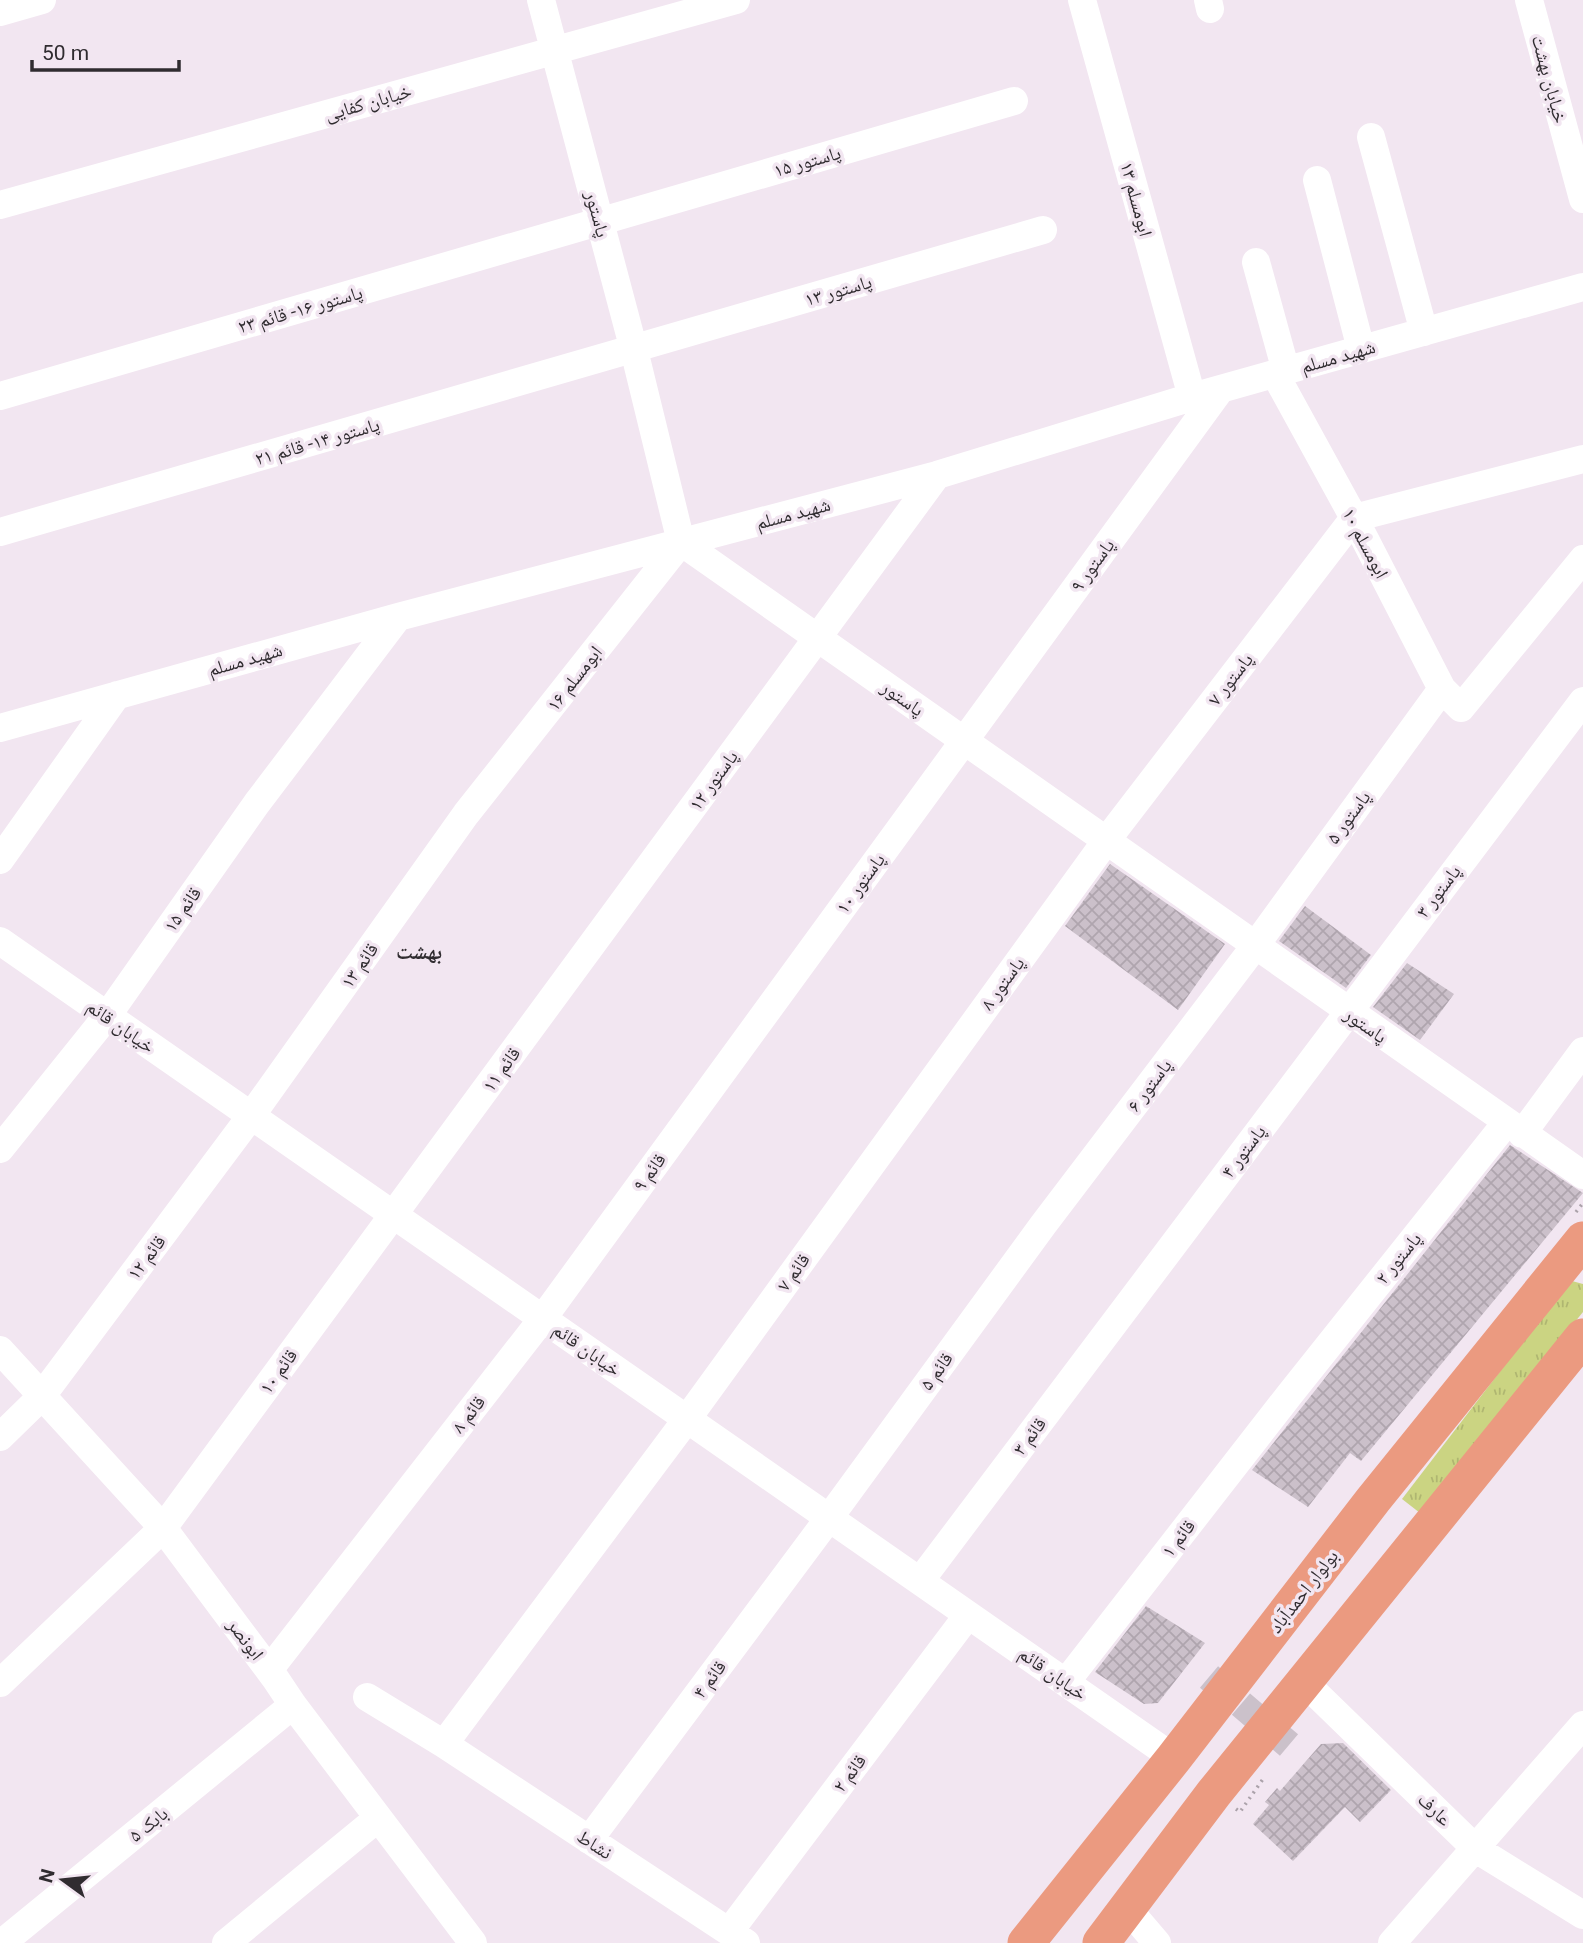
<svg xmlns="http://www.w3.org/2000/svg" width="1583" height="1943" viewBox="0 0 1583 1943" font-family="Roboto,'Noto Naskh Arabic',sans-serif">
  <defs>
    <pattern id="grass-tufts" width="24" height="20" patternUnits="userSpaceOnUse" patternTransform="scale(1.75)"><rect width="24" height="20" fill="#cbd482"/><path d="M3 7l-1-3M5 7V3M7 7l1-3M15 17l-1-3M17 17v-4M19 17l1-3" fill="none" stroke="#afb671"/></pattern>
    <pattern id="building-cross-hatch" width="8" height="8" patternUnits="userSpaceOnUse" patternTransform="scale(1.75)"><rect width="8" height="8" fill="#cbc0ca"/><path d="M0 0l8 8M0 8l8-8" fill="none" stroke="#afa5ae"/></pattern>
  </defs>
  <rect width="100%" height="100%" fill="#f2e6f1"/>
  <path fill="url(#grass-tufts)" d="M1572 1281 1583 1284V1312L1420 1513 1402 1499 1561 1292Z"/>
  <path fill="url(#building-cross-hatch)" d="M1110 864 1225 944 1178 1010 1065 926Z
    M1305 906 1371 955 1346 988 1279 941Z
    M1407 963 1454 994 1420 1040 1373 1007Z
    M1510 1145 1583 1193 1361 1461 1350 1453 1308 1507 1252 1470Z
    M1146 1606 1205 1643 1158 1703 1144 1704 1095 1672Z
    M1343 1743 1391 1790 1360 1822 1345 1807 1293 1861 1253 1824 1269 1805 1265 1802 1277 1788 1280 1791 1321 1744Z"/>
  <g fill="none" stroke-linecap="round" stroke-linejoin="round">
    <path stroke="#cbc1ca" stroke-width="28" stroke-dasharray="28 14" stroke-linecap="butt" d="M1209 1677 1289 1745"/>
    <path stroke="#aba2aa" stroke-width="3.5" stroke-dasharray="2 5" stroke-linecap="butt" d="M1576 1212 1583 1203
      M1236 1809 1240 1812 1263 1779"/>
    <path stroke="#fff" stroke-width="28" d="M541 0 634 350 681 542 1583 1175
      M1082 0 1192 397
      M1208 0 1210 9
      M1529 0 1583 199
      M0 12 42 0
      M1371 137 1424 332
      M1317 180 1361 349
      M0 205 736 0
      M1256 262 1286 371
      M1275 374 1354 518 1442 689 1461 708 1583 559
      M0 396 1014 101
      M0 532 1043 230
      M0 728 398 617 937 475 1192 397 1583 287
      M0 860 117 695
      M0 941 1174 1758
      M1522 1134 1583 1051
      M0 1149 107 1016 257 803 398 617
      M0 1350 163 1528 275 1678 293 1705 473 1943
      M0 1437 41 1397 251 1116 466 814 681 542
      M920 1581 1583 701
      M269 1670 543 1318 1220 390
      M1066 1682 1290 1394 1506 1123
      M1304 1682 1476 1849 1583 1915
      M0 1683 163 1528 937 475
      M367 1697 444 1744 746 1943
      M444 1744 687 1419 1106 841 1354 518 1583 459
      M589 1840 829 1518 1043 1225 1255 946 1442 689
      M1128 1909 1157 1943
      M729 1932 968 1615
      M2 1943 293 1705
      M226 1943 378 1818
      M1392 1943 1583 1725"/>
    <path stroke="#eb9a80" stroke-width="37" d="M1026 1943 1174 1758 1373 1500 1583 1240
      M1101 1943 1214 1793 1583 1337"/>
  </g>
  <g text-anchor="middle" stroke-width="7" stroke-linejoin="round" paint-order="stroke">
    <g font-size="19" fill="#302c30" stroke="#f2e6f1">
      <text transform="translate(1550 79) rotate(75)" y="7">خیابان بهشت</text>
      <text transform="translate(368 102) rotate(-16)" y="7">خیابان کفایی</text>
      <text transform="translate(807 161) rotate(-16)" y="7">پاستور ۱۵</text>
      <text transform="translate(1137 199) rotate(75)" y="7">ابومسلم ۱۳</text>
      <text transform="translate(598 214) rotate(75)" y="7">پاستور</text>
      <text transform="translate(838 290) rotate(-16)" y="7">پاستور ۱۳</text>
      <text transform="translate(300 309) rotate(-16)" y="7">پاستور ۱۶- قائم ۲۳</text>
      <text transform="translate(1338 356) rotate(-16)" y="7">شهید مسلم</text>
      <text transform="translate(317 441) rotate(-16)" y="7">پاستور ۱۴- قائم ۲۱</text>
      <text transform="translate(793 513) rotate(-15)" y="7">شهید مسلم</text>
      <text transform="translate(1366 543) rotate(62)" y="7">ابومسلم ۱۰</text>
      <text transform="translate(1092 565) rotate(-54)" y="7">پاستور ۹</text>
      <text transform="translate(245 659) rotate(-16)" y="7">شهید مسلم</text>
      <text transform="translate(574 678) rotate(-52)" y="7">ابومسلم ۱۶</text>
      <text transform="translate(1230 679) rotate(-52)" y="7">پاستور ۷</text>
      <text transform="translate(903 698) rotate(35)" y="7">پاستور</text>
      <text transform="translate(713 780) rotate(-54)" y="7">پاستور ۱۲</text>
      <text transform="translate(1348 817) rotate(-54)" y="7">پاستور ۵</text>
      <text transform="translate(860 883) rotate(-54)" y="7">پاستور ۱۰</text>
      <text transform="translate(1438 891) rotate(-53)" y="7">پاستور ۳</text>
      <text transform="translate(182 909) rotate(-55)" y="7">قائم ۱۵</text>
      <text transform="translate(359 965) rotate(-55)" y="7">قائم ۱۳</text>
      <text transform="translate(1002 983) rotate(-54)" y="7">پاستور ۸</text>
      <text transform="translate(1366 1025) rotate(35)" y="7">پاستور</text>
      <text transform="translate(121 1026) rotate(35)" y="7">خیابان قائم</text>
      <text transform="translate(501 1069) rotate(-54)" y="7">قائم ۱۱</text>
      <text transform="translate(1149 1085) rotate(-53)" y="7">پاستور ۶</text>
      <text transform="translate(1243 1151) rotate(-53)" y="7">پاستور ۴</text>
      <text transform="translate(649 1172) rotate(-54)" y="7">قائم ۹</text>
      <text transform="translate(146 1257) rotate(-53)" y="7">قائم ۱۲</text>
      <text transform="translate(1398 1258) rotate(-51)" y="7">پاستور ۲</text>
      <text transform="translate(793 1272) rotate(-54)" y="7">قائم ۷</text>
      <text transform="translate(587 1349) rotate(35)" y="7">خیابان قائم</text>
      <text transform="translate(278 1371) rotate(-54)" y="7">قائم ۱۰</text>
      <text transform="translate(936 1371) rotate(-54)" y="7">قائم ۵</text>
      <text transform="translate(468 1414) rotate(-52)" y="7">قائم ۸</text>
      <text transform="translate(1029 1436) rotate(-53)" y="7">قائم ۳</text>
      <text transform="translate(1178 1538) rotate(-52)" y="7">قائم ۱</text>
      <text transform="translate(1303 1591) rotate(-52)" y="7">بولوار احمدآباد</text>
      <text transform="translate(246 1639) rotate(53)" y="7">ابونصر</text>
      <text transform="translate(1053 1673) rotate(35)" y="7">خیابان قائم</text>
      <text transform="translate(709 1679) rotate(-53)" y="7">قائم ۴</text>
      <text transform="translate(849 1773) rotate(-53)" y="7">قائم ۲</text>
      <text transform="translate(1435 1809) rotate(44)" y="7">عارف</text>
      <text transform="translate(148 1824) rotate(-39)" y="7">بابک ۵</text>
      <text transform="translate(595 1844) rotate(33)" y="7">نشاط</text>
    </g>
    <g font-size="21" font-weight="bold" fill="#302c30" stroke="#f2e6f1">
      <text x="419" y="959">بهشت</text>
    </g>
  </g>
  <g transform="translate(63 1880) rotate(285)" stroke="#f2e6f1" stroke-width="5" paint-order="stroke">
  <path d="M0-5L12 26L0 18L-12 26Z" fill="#302c30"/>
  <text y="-10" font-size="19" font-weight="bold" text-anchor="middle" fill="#302c30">N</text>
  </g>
  <path d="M32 60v10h147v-10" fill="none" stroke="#302c30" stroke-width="3.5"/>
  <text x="42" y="60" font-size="21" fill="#302c30" stroke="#f2e6f1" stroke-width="5" paint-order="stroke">50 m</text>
</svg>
